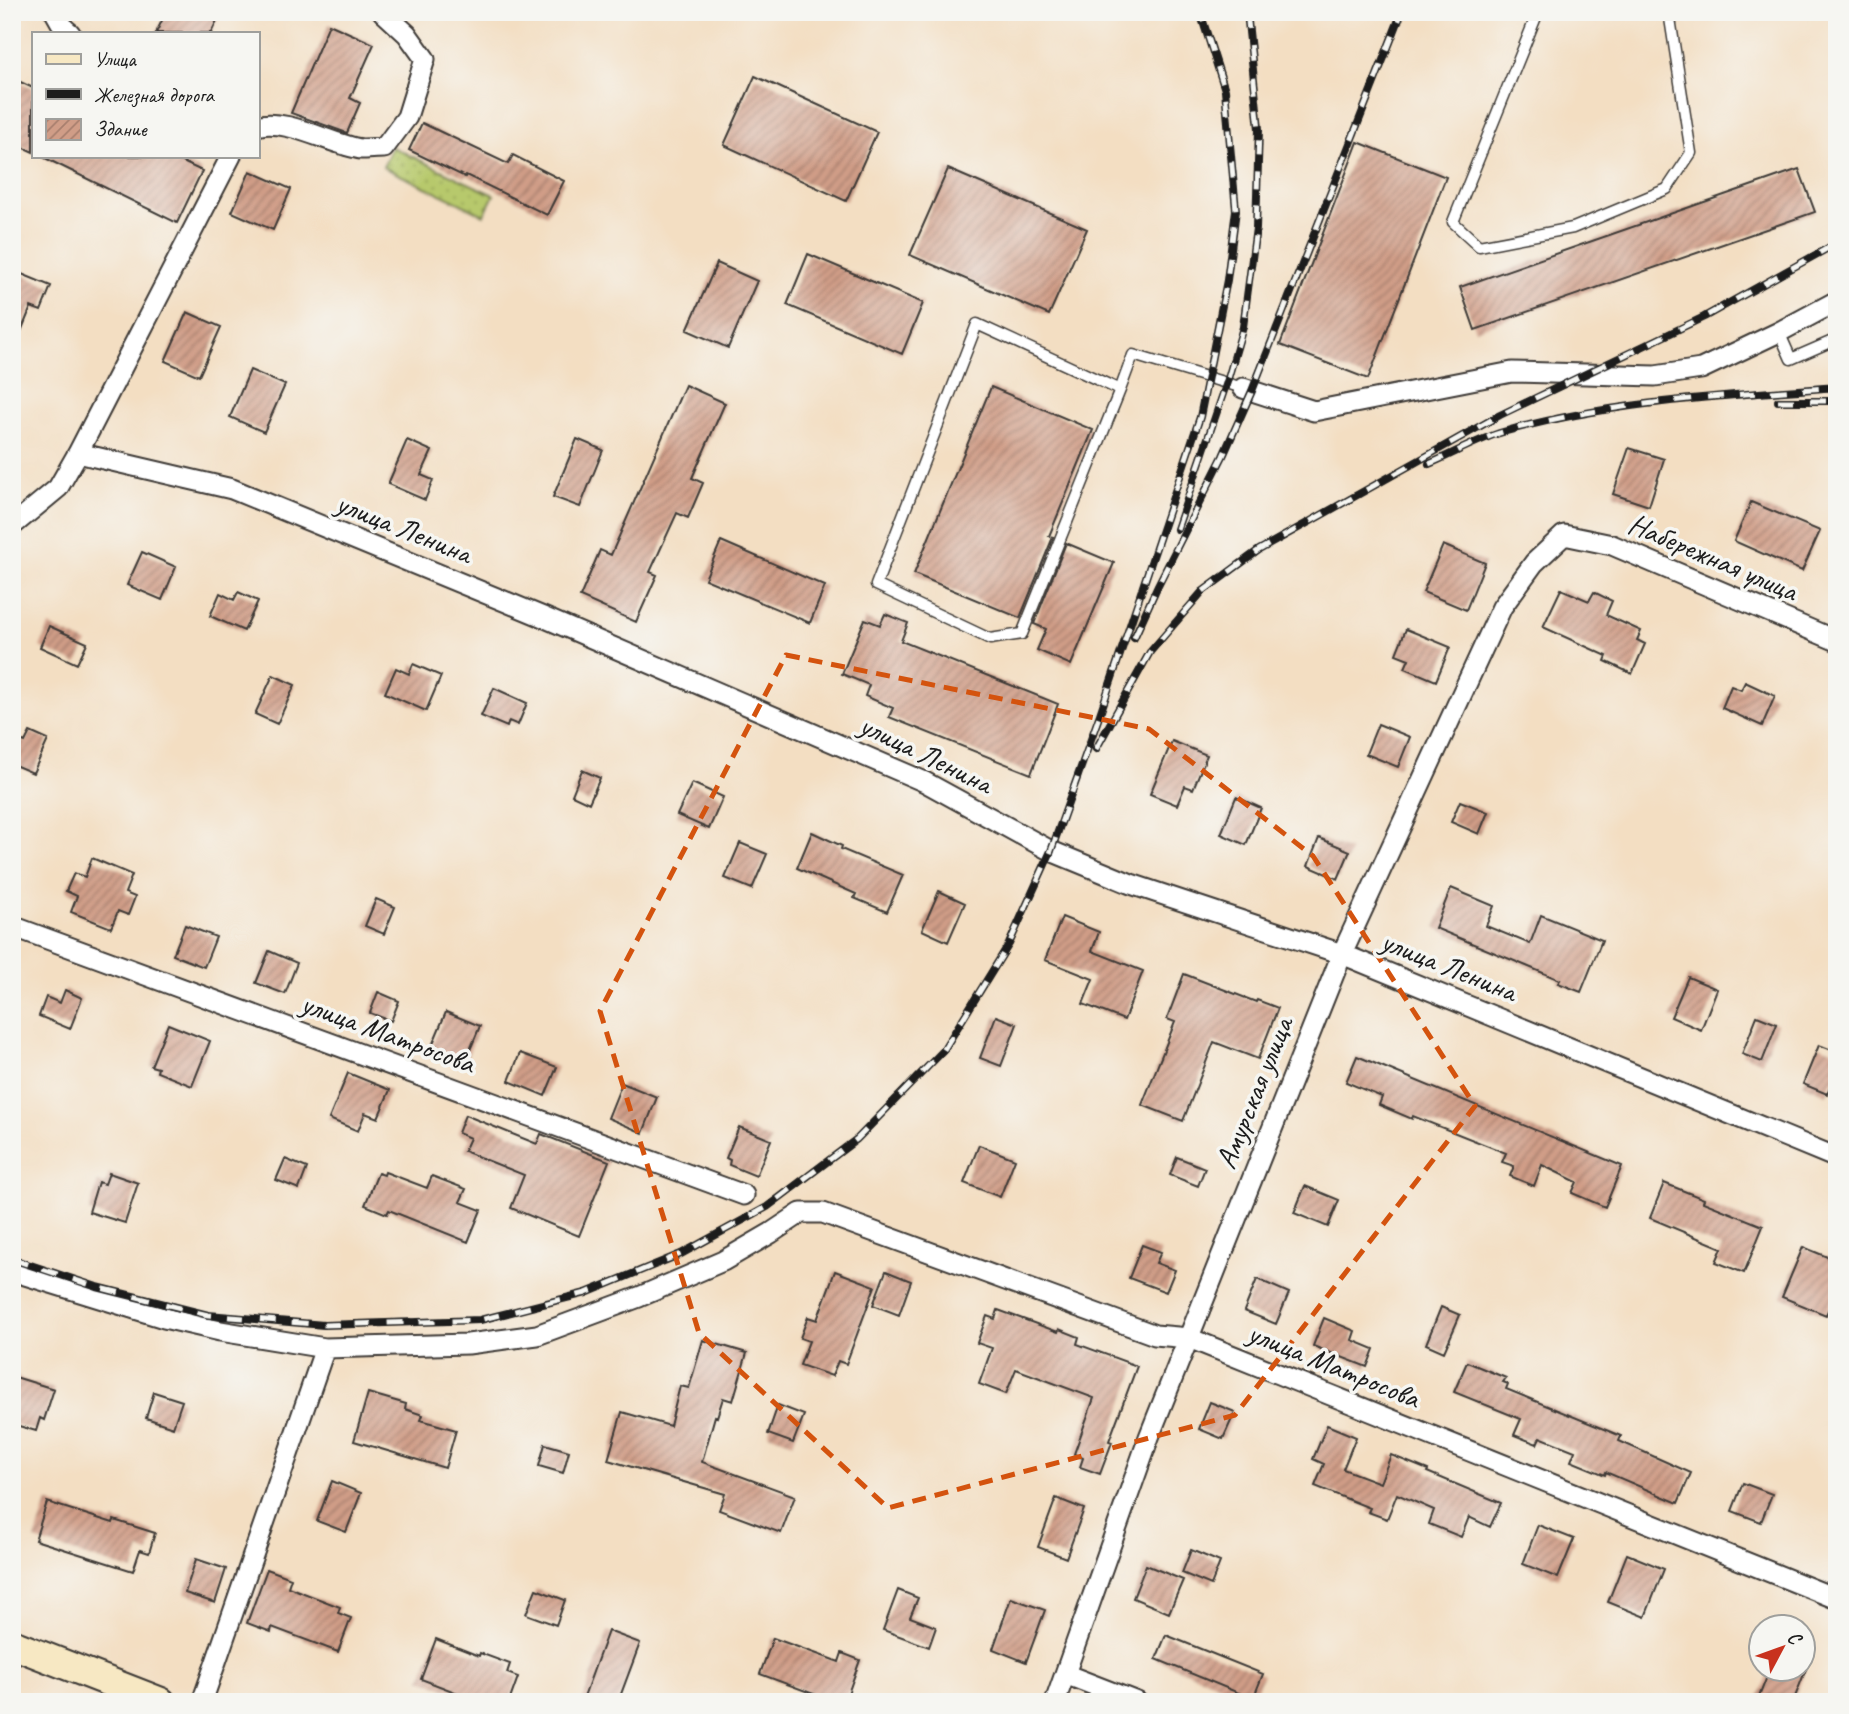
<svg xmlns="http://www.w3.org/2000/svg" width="1849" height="1714" viewBox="0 0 1849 1714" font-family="Caveat,sans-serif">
  <defs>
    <pattern id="grass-dots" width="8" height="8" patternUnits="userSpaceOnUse" patternTransform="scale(1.75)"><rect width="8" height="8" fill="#b7c96c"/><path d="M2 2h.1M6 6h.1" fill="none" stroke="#9dac5d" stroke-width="1.8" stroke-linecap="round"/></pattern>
    <pattern id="building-hatch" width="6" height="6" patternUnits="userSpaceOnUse" patternTransform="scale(1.75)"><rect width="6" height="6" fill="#d09d87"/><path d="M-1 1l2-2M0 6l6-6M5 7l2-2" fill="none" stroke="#a87f6e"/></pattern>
  </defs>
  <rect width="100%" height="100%" fill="#f6f6f2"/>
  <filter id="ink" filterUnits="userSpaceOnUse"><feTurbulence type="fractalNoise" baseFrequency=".0143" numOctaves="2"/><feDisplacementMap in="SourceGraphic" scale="14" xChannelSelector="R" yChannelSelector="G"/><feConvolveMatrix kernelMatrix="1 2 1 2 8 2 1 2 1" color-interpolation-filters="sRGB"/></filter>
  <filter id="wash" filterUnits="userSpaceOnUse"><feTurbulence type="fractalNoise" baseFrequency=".00686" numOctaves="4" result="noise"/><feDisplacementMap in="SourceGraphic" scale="28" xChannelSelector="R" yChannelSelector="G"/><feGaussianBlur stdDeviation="1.57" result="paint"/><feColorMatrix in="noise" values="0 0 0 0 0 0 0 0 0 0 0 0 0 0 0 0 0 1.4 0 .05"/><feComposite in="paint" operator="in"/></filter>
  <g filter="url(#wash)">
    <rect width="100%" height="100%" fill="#f3dec2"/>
    <path fill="url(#grass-dots)" stroke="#6a7244" stroke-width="2" d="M392 147 494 195 484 215 383 167Z"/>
    <g id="blocks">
      <path fill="url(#building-hatch)" d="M166 12H221L211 33H156Z
        M329 24 374 44 350 98 360 103 347 133 291 113Z
        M755 76 877 132 846 201 724 145Z
        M12 78 33 88V152L12 142Z
        M422 123 508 164 513 155 564 181 547 215 466 175 465 177 409 150Z
        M1358 142 1446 177 1368 379 1280 345Z
        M41 156H170L202 171 177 223Z
        M948 169 1087 229 1049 315 910 255Z
        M1799 169 1815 212 1475 330 1460 287Z
        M250 171 291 189 273 230 232 212Z
        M808 254 923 303 902 354 787 305Z
        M717 263 757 281 728 348 687 330Z
        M12 270 51 286 41 311 31 307 13 351Z
        M187 312 221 327 199 376 165 361Z
        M250 370 285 385 264 432 230 417Z
        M685 385 725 403 692 478 703 483 688 518 677 513 650 572 657 575 636 622 580 597 600 550 611 555Z
        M991 387 1093 430 1049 536 1053 537 1020 618 914 574Z
        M577 439 603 450 580 507 553 497Z
        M407 440 432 451 421 475 433 480 425 500 388 484Z
        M1629 448 1664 459 1649 506 1613 494Z
        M1751 502 1820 531 1802 571 1734 541Z
        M721 541 825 586 810 623 705 579Z
        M1066 543 1114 563 1071 665 1037 650 1046 629 1034 624Z
        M1443 545 1485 563 1466 610 1423 592Z
        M142 552 176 567 162 600 127 585Z
        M1561 589 1589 601 1594 592 1612 601 1606 615 1641 631 1637 640 1645 644 1632 674 1605 661 1607 656 1543 627Z
        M238 592 258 601 244 631 210 616 220 593 234 600Z
        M885 614 908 623 901 641 1058 704 1031 774 889 717 893 708 865 696 869 685 842 674 865 619 880 625Z
        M49 626 87 643 77 664 40 647Z
        M1406 629 1450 647 1436 681 1405 668 1409 659 1396 654Z
        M413 664 441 676 426 711 385 693 396 668 409 674Z
        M273 675 295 685 277 724 255 714Z
        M1745 682 1775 696 1762 726 1722 708 1731 686 1741 690Z
        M494 688 527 703 518 725 509 721 507 727 481 716Z
        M1378 724 1410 737 1398 767 1366 754Z
        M30 732 48 740 33 773 12 764V737L25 742Z
        M1172 741 1207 755 1193 789 1185 786 1177 805 1150 794Z
        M582 770 600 778 589 803 572 795Z
        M692 783 723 797 709 829 677 815Z
        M1236 797 1261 808 1246 845 1221 834Z
        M1460 801 1488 812 1479 834 1451 822Z
        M812 832 842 846 841 849 903 875 887 912 854 898 856 894 797 868Z
        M1319 838 1350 851 1338 879 1308 866Z
        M740 843 767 854 752 889 725 878Z
        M92 858 132 875 125 893 135 897 128 915 118 911 111 928 71 912 77 896 66 891 74 873 85 877Z
        M1451 888 1494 906 1486 926 1530 944 1541 915 1602 940 1581 992 1558 983 1560 980 1435 928Z
        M939 891 965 903 948 942 922 930Z
        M376 899 395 907 384 934 365 926Z
        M1062 917 1099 932 1092 951 1143 971 1124 1020 1083 1004 1093 979 1045 960Z
        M185 925 216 937 204 967 173 955Z
        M269 951 297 963 285 994 256 983Z
        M1184 974 1256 1002 1257 1000 1278 1008 1258 1059 1214 1042 1183 1121 1142 1105 1175 1022 1167 1019Z
        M1688 977 1717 989 1701 1030 1671 1017Z
        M65 990 82 998 70 1029 39 1016 46 997 60 1003Z
        M378 992 399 1001 391 1021 370 1013Z
        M446 1012 480 1026 465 1062 431 1048Z
        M996 1016 1017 1024 1001 1066 980 1058Z
        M1757 1016 1777 1024 1762 1062 1742 1054Z
        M168 1024 210 1041 192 1086 157 1072 158 1068 151 1066Z
        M1819 1045 1837 1052V1083L1832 1081 1827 1094 1803 1084Z
        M520 1053 557 1067 545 1096 509 1081Z
        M1357 1056 1622 1166 1605 1207 1572 1193 1577 1182 1542 1165 1534 1186 1510 1176 1514 1166 1502 1162 1506 1153 1413 1116 1412 1119 1379 1105 1382 1097 1346 1082Z
        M348 1073 390 1090 378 1118 365 1113 358 1131 329 1119Z
        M622 1083 657 1097 643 1133 608 1118Z
        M465 1115 537 1144 541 1134 609 1161 579 1236 511 1208 524 1175 464 1151 470 1138 458 1133Z
        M739 1127 771 1140 756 1176 729 1165 730 1160 726 1158Z
        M979 1145 1015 1159 1000 1197 964 1183Z
        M1177 1157 1205 1168 1198 1186 1170 1175Z
        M285 1159 307 1168 299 1189 276 1180Z
        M385 1172 427 1188 432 1176 466 1189 460 1202 481 1210 468 1242 389 1210 387 1214 365 1205 378 1173 384 1175Z
        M109 1173 138 1183 125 1223 89 1212 98 1182 105 1184Z
        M1664 1183 1704 1199 1703 1202 1763 1226 1744 1273 1716 1262 1722 1248 1650 1218Z
        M1305 1186 1339 1200 1328 1227 1294 1213Z
        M1142 1245 1161 1252 1156 1263 1175 1270 1166 1292 1129 1278Z
        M1803 1247 1837 1261V1290L1826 1315 1782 1297Z
        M835 1271 875 1286 846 1364 838 1361 832 1376 800 1365 809 1341 800 1338 808 1317 817 1320Z
        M886 1271 911 1281 899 1315 873 1305Z
        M1257 1279 1289 1293 1276 1324 1244 1311Z
        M1441 1307 1460 1315 1444 1352 1426 1344Z
        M998 1310 1058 1332 1059 1329 1079 1337 1077 1344 1137 1366 1109 1441 1112 1442 1100 1474 1080 1467 1083 1458 1074 1454 1094 1398 1016 1369 1006 1394 979 1384 992 1348 977 1343 987 1316 995 1319Z
        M1324 1318 1355 1331 1352 1340 1374 1349 1367 1367 1313 1346Z
        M703 1340 747 1353 733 1401 723 1398 717 1417 715 1416 702 1462 795 1496 781 1533 719 1510 725 1494 608 1460 622 1412 670 1426 680 1386 689 1388Z
        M1467 1362 1506 1378 1503 1382 1508 1384 1506 1389 1621 1436 1619 1441 1691 1473 1678 1503 1606 1472 1605 1475 1571 1461 1575 1451 1540 1437 1537 1444 1514 1435 1521 1419 1454 1392Z
        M12 1376 54 1389 44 1420 40 1418 36 1431 12 1424Z
        M154 1392 182 1401 173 1427 146 1418Z
        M368 1393 406 1404 405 1409 423 1415 421 1420 456 1430 445 1468 354 1441Z
        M1210 1402 1235 1412 1223 1439 1199 1429Z
        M778 1405 804 1415 793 1443 768 1434Z
        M1327 1425 1356 1437 1343 1469 1380 1483 1391 1455 1428 1470 1427 1472 1501 1503 1490 1527 1469 1517 1461 1537 1429 1524 1434 1510 1397 1494 1387 1519 1368 1512 1370 1508 1315 1486 1324 1464 1313 1459Z
        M545 1444 569 1451 563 1473 539 1466Z
        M332 1481 361 1493 346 1532 317 1521Z
        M1743 1483 1772 1494 1761 1522 1732 1511Z
        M1056 1498 1084 1509 1066 1558 1038 1547Z
        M47 1502 113 1523 114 1520 155 1533 149 1553 140 1550 133 1571 35 1540Z
        M1538 1525 1574 1539 1558 1578 1523 1564Z
        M1191 1550 1220 1562 1211 1585 1182 1573Z
        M1627 1554 1664 1569 1645 1617 1608 1602Z
        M196 1559 226 1569 215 1603 185 1593Z
        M1146 1565 1183 1580 1169 1613 1133 1598Z
        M267 1569 291 1578 288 1587 340 1607 338 1613 351 1618 338 1652 272 1627 271 1632 247 1623Z
        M536 1589 565 1600 556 1625 526 1614Z
        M898 1590 918 1598 910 1617 936 1627 929 1647 883 1630Z
        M1011 1598 1045 1610 1026 1662 993 1649Z
        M608 1631 640 1643 618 1702H582Z
        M1166 1635 1263 1674 1253 1699 1156 1659Z
        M773 1638 839 1662 842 1653 860 1660 845 1702H835L760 1674Z
        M436 1639 479 1656 480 1653 510 1664 507 1673 518 1677 509 1702H481L421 1679Z
        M1770 1669H1806L1793 1702H1757Z"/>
    </g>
  </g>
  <g filter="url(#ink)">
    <use href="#blocks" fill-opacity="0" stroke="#3c3935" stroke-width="2"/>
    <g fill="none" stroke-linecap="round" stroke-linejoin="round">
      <defs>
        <path id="service" d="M1538 12 1453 222 1479 246 1573 228 1667 189 1691 153 1669 12
          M1779 332 1791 359 1837 339
          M1120 390 977 324 876 585 990 639 1022 634 1120 390 1133 355 1243 388"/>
        <path id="minor" d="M55 12 64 28 70 33
          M257 126C285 117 332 145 361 149 368 149 377 148 384 148L407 117 425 59 407 34 383 12
          M1243 388 1314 411 1512 372 1655 376 1701 369 1779 332 1837 301
          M78 453 231 156
          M12 526 58 488 78 453 232 489 543 617 925 782 1051 851 1131 884 1342 954 1837 1158
          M12 926 744 1195
          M12 1271 164 1318 220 1331 325 1348 468 1344 537 1335 639 1297 723 1261 771 1233 801 1213H823L1155 1335 1189 1338 1837 1599
          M1065 1674 1137 1702
          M202 1702 325 1348
          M1055 1702 1149 1437 1342 954 1502 607 1534 563 1564 535 1612 545 1837 641"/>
        <path id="secondary" d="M12 1644 161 1702"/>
      </defs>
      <use href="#service" stroke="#3c3935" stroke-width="13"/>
      <use href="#minor" stroke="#3c3935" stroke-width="23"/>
      <use href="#secondary" stroke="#3c3935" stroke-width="32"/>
      <use href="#service" stroke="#fff" stroke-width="10"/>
      <use href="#minor" stroke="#fff" stroke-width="19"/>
      <use href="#secondary" stroke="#f7e8c3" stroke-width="28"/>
      <defs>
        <path id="rail" d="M1778 401H1837
          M1429 464C1453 454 1478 439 1503 432 1611 401 1725 396 1837 387
          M1177 529 1227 382 1243 327 1256 228 1259 129 1247 12
          M1134 638 1158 585 1223 456 1252 391 1402 12
          M1096 749 1150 652 1202 592 1259 550 1500 415 1704 317 1837 243
          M12 1259 97 1287 208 1315 324 1325 480 1320 586 1293 681 1254 767 1207 857 1139 943 1051 1009 944 1051 851 1100 714 1200 417 1227 280 1236 210 1225 90 1200 12"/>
      </defs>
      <use href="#rail" stroke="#1c1c1c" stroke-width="8"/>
      <use href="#rail" stroke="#f6f6f2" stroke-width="5" stroke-dasharray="16" stroke-linecap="butt"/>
    </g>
  </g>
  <path fill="none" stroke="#d4530e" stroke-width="5" stroke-dasharray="14 9" stroke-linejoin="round" d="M786 655 1149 729 1313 856 1475 1106 1235 1415 888 1508 699 1333 600 1011Z"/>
  <g text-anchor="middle" stroke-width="7" stroke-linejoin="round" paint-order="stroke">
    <g font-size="30" fill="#1c1c1c" stroke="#f6f6f2">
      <text transform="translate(404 528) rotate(22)" y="10">улица Ленина</text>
      <text transform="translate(1713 557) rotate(23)" y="10">Набережная улица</text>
      <text transform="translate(926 754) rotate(26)" y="10">улица Ленина</text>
      <text transform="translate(1449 966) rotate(22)" y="10">улица Ленина</text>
      <text transform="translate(388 1033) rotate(20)" y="10">улица Матросова</text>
      <text transform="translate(1254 1093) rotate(-68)" y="10">Амурская улица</text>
      <text transform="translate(1334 1365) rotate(22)" y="10">улица Матросова</text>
    </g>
  </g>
  <rect width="1849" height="1714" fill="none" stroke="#f6f6f2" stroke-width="42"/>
  <rect x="32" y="32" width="228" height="126" fill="#f6f6f2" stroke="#9f9f9c" stroke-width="2"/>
  <rect x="46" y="54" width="35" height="10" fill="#f7e8c3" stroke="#9f9f9c" stroke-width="2"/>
  <text x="94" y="66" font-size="21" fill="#1c1c1c">Улица</text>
  <rect x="46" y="89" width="35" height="10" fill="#1c1c1c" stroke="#9f9f9c" stroke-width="2"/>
  <text x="94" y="102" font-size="21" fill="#1c1c1c">Железная дорога</text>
  <rect x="46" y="119" width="35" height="21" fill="url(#building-hatch)" stroke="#9f9f9c" stroke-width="2"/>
  <text x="94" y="136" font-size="21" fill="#1c1c1c">Здание</text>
  <g transform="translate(1782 1648) rotate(49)"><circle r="33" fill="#f6f6f2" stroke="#9f9f9c" stroke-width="2"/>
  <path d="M0-5L12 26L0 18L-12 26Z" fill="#c8321e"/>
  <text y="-10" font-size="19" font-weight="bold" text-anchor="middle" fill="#1c1c1c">С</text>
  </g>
</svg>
